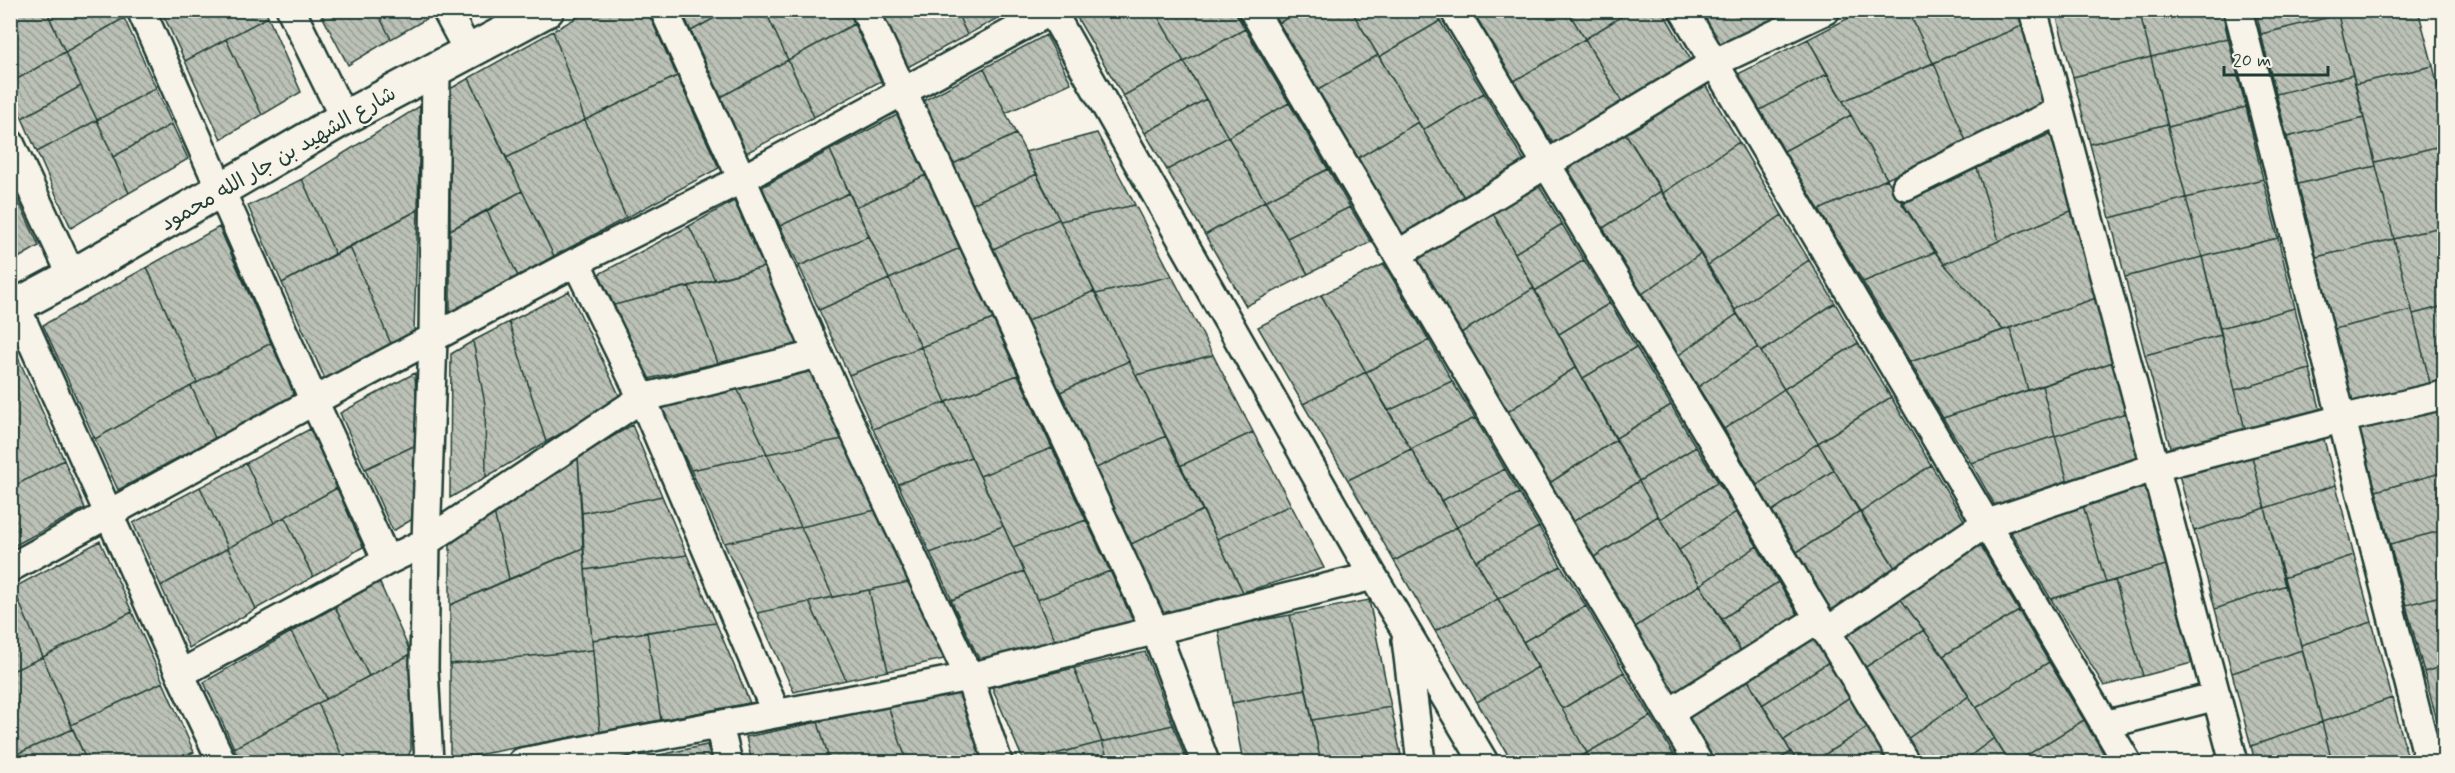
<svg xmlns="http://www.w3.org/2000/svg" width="2455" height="773" viewBox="0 0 2455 773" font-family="Mynerve,'Playpen Sans Arabic',sans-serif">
  <defs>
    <pattern id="building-back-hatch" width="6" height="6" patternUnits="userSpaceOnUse" patternTransform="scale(1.5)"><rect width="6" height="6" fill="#bbc1b6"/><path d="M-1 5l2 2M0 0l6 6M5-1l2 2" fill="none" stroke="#979e95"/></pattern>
  </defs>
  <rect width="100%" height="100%" fill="#f7f3e8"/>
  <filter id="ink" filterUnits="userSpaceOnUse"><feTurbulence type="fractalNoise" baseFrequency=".0167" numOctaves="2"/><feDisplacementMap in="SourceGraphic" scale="12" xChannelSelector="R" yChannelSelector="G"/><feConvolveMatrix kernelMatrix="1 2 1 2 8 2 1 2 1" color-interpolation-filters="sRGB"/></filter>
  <g filter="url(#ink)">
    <path fill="url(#building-back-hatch)" stroke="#1f3d34" stroke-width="1.5" d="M10 10H46L65 52 10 83Z
      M58 10H121L124 18 65 52 49 16Z
      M161 10H265L268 17 185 61Z
      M319 10H376L391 39 348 65Z
      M376 10H433L435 14 391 39Z
      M590 10H647L677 76 585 120 553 31Z
      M681 10H729L691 31Z
      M729 10H765L788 60 721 97 691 31Z
      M765 10H849L854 24 788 60Z
      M879 10H956L967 35 906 68Z
      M956 10H1012L967 35Z
      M1086 10H1154L1184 62 1123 96 1076 16Z
      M1154 10H1234L1245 29 1184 62Z
      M1271 10H1300L1279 23Z
      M1300 10H1351L1378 55 1318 90 1279 23Z
      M1351 10H1434L1440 21 1379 57Z
      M1472 10H1567L1585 39 1514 81Z
      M1567 10H1632L1585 39Z
      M1632 10H1662L1691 60 1622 102 1585 39Z
      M1701 10H1791L1792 12 1722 47Z
      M1908 10 1933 63 1843 101 1808 39 1864 10Z
      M1908 10H2020L2024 25 1933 63Z
      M2055 10H2139L2151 57 2073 77Z
      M2139 10H2222L2228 38 2151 57Z
      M2256 10H2337L2338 15 2261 34Z
      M2356 10H2418L2433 66 2355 84 2338 15Z
      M2338 15 2353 75 2276 94 2261 34Z
      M268 17 301 92 262 115 226 39Z
      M124 18 156 88 97 120 65 52Z
      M1440 21 1484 93 1423 130 1379 57Z
      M854 24 881 81 814 117 788 60Z
      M2024 25 2044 104 1966 141 1934 63Z
      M1245 29 1289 103 1228 137 1184 62Z
      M553 31 585 120 506 158 469 78Z
      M1046 35 1071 83 1006 113 984 68Z
      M2228 38 2246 107 2168 127 2151 57Z
      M226 39 262 115 221 139 185 61Z
      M1585 39 1622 102 1554 145 1514 81Z
      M1808 39 1827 74 1760 110 1738 74Z
      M65 52 81 86 22 118 10 94V83Z
      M1378 55 1418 122 1358 158 1318 90Z
      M2151 57 2167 124 2090 144 2073 77Z
      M788 60 814 117 746 153 721 97Z
      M1184 62 1206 99 1145 133 1123 96Z
      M1934 63 1966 141 1887 179 1843 101Z
      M2433 66 2444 113V145L2375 162 2355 84Z
      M984 68 1016 134 951 165 921 102Z
      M1827 74 1851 115 1784 151 1760 110Z
      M2353 75 2364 118 2287 137 2276 94Z
      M677 76 719 168 626 218 585 120Z
      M469 78 522 191 450 230V89Z
      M1703 81 1739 142 1663 193 1624 131Z
      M81 86 97 120 37 152 22 118Z
      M156 88 172 124 113 157 97 120Z
      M1484 93 1526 164 1465 199 1423 130Z
      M1206 99 1228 137 1167 170 1145 133Z
      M1289 103 1328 169 1265 201 1228 137Z
      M420 106 418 210 335 254 302 179Z
      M2246 107 2263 179 2186 198 2168 127Z
      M897 115 926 175 856 207 830 150Z
      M1851 115 1887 179 1819 210 1784 151Z
      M2364 118 2376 166 2298 184 2287 137Z
      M97 120 129 193 71 228 37 152Z
      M585 120 626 218 554 256 506 158Z
      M1418 122 1465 199 1403 235 1358 158Z
      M172 124 188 159 129 193 113 157Z
      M2167 124 2186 198 2110 218 2090 144Z
      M1624 131 1661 191 1603 228 1567 167Z
      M1097 133 1135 205 1060 221 1025 152Z
      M2052 133 2073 210 1999 241 1977 168Z
      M1016 134 1037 174 970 205 951 165Z
      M1228 137 1265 201 1205 235 1167 170Z
      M1739 142 1782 215 1708 265 1663 193Z
      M2444 145V226L2394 239 2375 162Z
      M830 150 849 193 780 226 762 187Z
      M2376 166 2394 239 2316 257 2298 184Z
      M1977 168 1999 241 1944 264 1902 204Z
      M1328 169 1350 207 1287 238 1265 201Z
      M1037 174 1059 219 991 250 970 205Z
      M926 175 960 248 889 279 856 207Z
      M302 179 335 254 282 283 248 206Z
      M1887 179 1935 252 1863 282 1819 210Z
      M2263 179 2278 238 2202 257 2186 198Z
      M10 182 39 246 10 263Z
      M1538 184 1562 224 1515 253 1491 210Z
      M522 191 554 256 518 276 487 211Z
      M1661 191 1700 254 1642 294 1603 228Z
      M849 193 869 236 799 266 780 226Z
      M2186 198 2202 257 2125 277 2110 218Z
      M734 201 764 267 715 280 689 226Z
      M1265 201 1308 274 1246 306 1205 235Z
      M1135 205 1172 276 1096 294 1060 221Z
      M1350 207 1371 242 1308 274 1287 238Z
      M418 210 414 331 391 344 350 247Z
      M1491 210 1534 288 1461 333 1415 255Z
      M2073 210 2096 298 2003 330 1944 264Z
      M487 211 518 276 450 312V230Z
      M1782 215 1809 260 1735 310 1708 265Z
      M1059 219 1094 291 1025 322 991 250Z
      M1562 224 1584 260 1535 291 1515 253Z
      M689 226 715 280 614 305 599 274Z
      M2444 226V306L2413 314 2394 239Z
      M219 227 271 343 197 383 147 267Z
      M869 236 889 279 819 310 799 266Z
      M2278 238 2295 308 2220 328 2202 257Z
      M2394 239 2412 310 2334 329 2316 257Z
      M350 247 391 344 325 379 282 283Z
      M960 248 993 319 921 347 889 279Z
      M1935 252 1944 264 2003 330 1910 362 1863 282Z
      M1700 254 1737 314 1679 355 1642 294Z
      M2202 257 2221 335 2145 355 2125 277Z
      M1584 260 1610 303 1559 334 1535 291Z
      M1809 260 1835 303 1761 352 1735 310Z
      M1384 264 1429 340 1366 372 1321 295Z
      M147 267 197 383 95 439 43 325Z
      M764 267 800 344 718 363 689 286Z
      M1172 276 1213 355 1136 375 1096 294Z
      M889 279 921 347 849 375 819 310Z
      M689 286 718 363 648 379 614 305Z
      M1534 288 1576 367 1506 413 1461 333Z
      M569 291 621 399 546 442 509 322Z
      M1094 291 1129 361 1058 393 1025 322Z
      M1321 295 1366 372 1303 404 1258 327Z
      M2096 298 2113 362 2028 390 2010 328Z
      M1610 303 1636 347 1583 378 1559 334Z
      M1835 303 1858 343 1784 389 1761 352Z
      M2444 306V380L2430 383 2413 314Z
      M2295 308 2310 369 2235 390 2220 328Z
      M2412 310 2430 383 2352 403 2334 329Z
      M1737 314 1758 347 1698 387 1679 355Z
      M993 319 1018 375 946 402 921 347Z
      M509 322 546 442 486 477 485 404 473 341Z
      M2010 328 2028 390 1943 418 1910 362Z
      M2221 335 2246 433 2172 454 2145 355Z
      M1429 340 1452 381 1388 411 1366 372Z
      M473 341 485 404 486 477 450 498 451 354Z
      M11 342 64 460 10 488V342Z
      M271 343 295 396 215 438 191 386Z
      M1858 343 1891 397 1818 443 1784 389Z
      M921 347 946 402 873 429 849 375Z
      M1636 347 1671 405 1616 438 1583 378Z
      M1758 347 1784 389 1724 429 1698 387Z
      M1213 355 1253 432 1180 466 1136 375Z
      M1129 361 1166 436 1094 469 1058 393Z
      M2113 362 2126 413 2055 436 2042 386Z
      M1576 367 1616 440 1548 484 1506 413Z
      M2310 369 2321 412 2246 433 2235 390Z
      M812 371 843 439 767 454 737 388Z
      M1366 372 1411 449 1348 480 1303 404Z
      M415 373 418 444 365 469 340 413Z
      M1018 375 1052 448 980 476 946 402Z
      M1452 381 1475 418 1411 449 1388 411Z
      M191 386 215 438 118 490 95 439Z
      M2042 386 2055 436 1971 463 1943 418Z
      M737 388 767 454 691 470 660 406Z
      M1784 389 1818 443 1757 485 1724 429Z
      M1891 397 1931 465 1860 513 1818 443Z
      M946 402 971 457 898 484 873 429Z
      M1671 405 1696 447 1639 481 1616 438Z
      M2444 407V440L2437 409Z
      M2437 409 2444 439V472L2376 491 2359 429Z
      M2126 413 2140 464 2069 486 2055 436Z
      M1475 418 1505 469 1441 501 1411 449Z
      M632 425 662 496 582 513 578 457Z
      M310 429 337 488 274 523 246 463Z
      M1253 432 1291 505 1217 539 1180 466Z
      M2322 432 2336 485 2265 508 2251 452Z
      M1166 436 1203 510 1129 545 1094 469Z
      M2055 436 2069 486 1997 509 1971 463Z
      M843 439 876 510 801 527 767 454Z
      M1616 440 1639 481 1571 523 1548 484Z
      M1818 443 1834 470 1772 511 1757 485Z
      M418 444 421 514 393 531 365 469Z
      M1696 447 1718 482 1660 519 1639 481Z
      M1052 448 1086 520 1013 547 980 476Z
      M1411 449 1457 527 1394 561 1348 480Z
      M2251 452 2265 508 2194 531 2178 471Z
      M767 454 801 527 724 543 691 470Z
      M578 457 583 548 509 579 493 507Z
      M971 457 1003 526 930 553 898 484Z
      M64 460 85 508 10 548V488Z
      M246 463 274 523 228 548 200 487Z
      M1931 465 1967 525 1897 571 1860 513Z
      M1505 469 1519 493 1457 527 1441 501Z
      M1834 470 1860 511 1797 552 1772 511Z
      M2444 472V530L2390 544 2376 491Z
      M1639 481 1658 516 1591 559 1571 523Z
      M1718 482 1736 512 1679 550 1660 519Z
      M2145 482 2166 565 2106 583 2082 502Z
      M2336 485 2354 555 2283 578 2265 508Z
      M200 487 228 548 161 586 133 523Z
      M337 488 363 547 313 577 285 517Z
      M1519 493 1539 527 1476 561 1457 527Z
      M662 496 687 555 585 570 582 513Z
      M2082 502 2106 583 2051 599 2007 526Z
      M1291 505 1324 568 1243 592 1217 539Z
      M493 507 509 579 450 605V532Z
      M2265 508 2286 585 2215 609 2194 531Z
      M876 510 909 582 833 597 801 527Z
      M1203 510 1243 592 1162 615 1129 545Z
      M1860 511 1897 571 1833 614 1797 552Z
      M1736 512 1757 546 1700 585 1679 550Z
      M1658 516 1700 585 1632 629 1591 559Z
      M285 517 313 577 256 609 228 548Z
      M1086 520 1110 571 1037 600 1013 547Z
      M1003 526 1024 571 952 600 930 553Z
      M801 527 833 597 757 613 724 543Z
      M1457 527 1498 599 1435 631 1394 561Z
      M1539 527 1561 566 1498 599 1476 561Z
      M2444 530V595L2406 605 2390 544Z
      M100 541 132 612 43 657 13 588Z
      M1979 543 2019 611 1943 656 1899 597Z
      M1757 546 1778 582 1722 619 1700 585Z
      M228 548 256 609 189 648 161 586Z
      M583 548 593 650 450 664V605Z
      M687 555 716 623 592 640 585 570Z
      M2354 555 2372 622 2301 645 2283 578Z
      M2166 565 2192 663 2143 676 2115 580Z
      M1561 566 1586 606 1523 642 1498 599Z
      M1024 571 1057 644 981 663 951 600Z
      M1110 571 1134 623 1057 644 1037 600Z
      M2115 580 2143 676 2104 686 2051 599Z
      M379 581 411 654 369 676 335 607Z
      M909 582 944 659 888 671 869 590Z
      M1778 582 1801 619 1744 656 1722 619Z
      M1700 585 1744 656 1674 701 1632 629Z
      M2286 585 2302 650 2232 673 2215 609Z
      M13 588 43 657 10 672V589Z
      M869 590 888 671 846 680 809 602Z
      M2444 595V666L2424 672 2406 605Z
      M1899 597 1924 630 1864 668 1843 634Z
      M1498 599 1538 667 1477 702 1435 631Z
      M1369 600 1391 707 1312 720 1290 615Z
      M809 602 846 680 794 692 757 613Z
      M1586 606 1624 672 1562 709 1523 642Z
      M335 607 369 676 326 699 291 632Z
      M2019 611 2049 662 1976 708 1943 656Z
      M132 612 163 682 71 725 43 657Z
      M1290 615 1306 689 1232 703 1218 628Z
      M2372 622 2392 698 2322 722 2301 645Z
      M716 623 750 703 661 720 647 632Z
      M1924 630 1949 664 1969 696 1907 739 1864 668Z
      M291 632 326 699 234 748 204 682Z
      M647 632 661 720 600 732 592 640Z
      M1812 635 1829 662 1762 705 1745 675Z
      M593 650 600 732 450 760V664Z
      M2302 650 2322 722 2251 746 2232 673Z
      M1145 652 1173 725 1102 742 1074 668Z
      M411 654V750L405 762H345L318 703Z
      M43 657 73 729 10 757V672Z
      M1829 662 1850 697 1784 740 1762 705Z
      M2049 662 2084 720 2016 762H2009L1976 708Z
      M2444 666V747L2424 672Z
      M1538 667 1587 753 1570 762H1512L1477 702Z
      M1074 668 1102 742 1024 762 992 687Z
      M1624 672 1651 716 1587 753 1562 709Z
      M1745 675 1791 752 1775 762H1716L1685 711Z
      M163 682 194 752 172 762H87L71 725Z
      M1306 689 1321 762H1243L1232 703Z
      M959 691 986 762H907L888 706Z
      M1969 696 1994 738 1962 762H1921L1907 739Z
      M1850 697 1868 727 1813 762H1797L1784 740Z
      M2392 698 2409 762H2332L2322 722Z
      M318 703 345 762H241L234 748Z
      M888 706 907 762H830L818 722Z
      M1391 707 1401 755 1366 762H1321L1312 720Z
      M1651 716 1678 762H1592L1587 753Z
      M2084 720 2109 762H2016Z
      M818 722 830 762H752L746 737Z
      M2322 722 2332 762H2255L2251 746Z
      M1173 725 1187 762H1109L1102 742Z
      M1868 727 1889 762H1813Z
      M73 729 87 762H10V757Z
      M1994 738 2009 762H1962Z
      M1102 742 1109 762H1024Z
      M707 745 712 762H637L636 760Z
      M1791 752 1798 762H1775Z
      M1587 753 1592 762H1570Z
      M1401 755 1402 762H1366Z"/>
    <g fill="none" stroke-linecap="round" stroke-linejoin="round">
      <defs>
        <path id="minor" d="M141 10 314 401 387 561 426 542 642 398 818 354
          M291 10 344 118
          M446 10 468 51
          M664 10 742 179 818 354 969 677 998 762
          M865 10 1156 632 1205 762
          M1051 10 1373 576 1484 762
          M1253 10 1698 762
          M1454 10 1905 762
          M1683 10 2127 762
          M2033 10 2234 762
          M2238 10 2429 762
          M10 143 72 276
          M1906 186 2059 111
          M1398 254 1714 63 1826 10
          M576 262 642 398 776 713
          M16 306 180 674 222 762
          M10 568 314 401 576 262 742 179 1053 10
          M1826 632 1985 524 2156 467 2341 419 2444 395
          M1406 640 1421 762
          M180 674 387 561
          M1669 713 1818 619
          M2104 725 2217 696
          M719 726 728 762
          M429 762 424 668 426 542 433 339 436 69
          M522 762 969 677 1373 576"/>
        <path id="tertiary" d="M10 309 72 276 344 118 547 10"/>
      </defs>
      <use href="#minor" stroke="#1f3d34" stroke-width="32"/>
      <use href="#tertiary" stroke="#1f3d34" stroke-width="38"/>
      <use href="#minor" stroke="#f7f3e8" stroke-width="27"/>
      <use href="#tertiary" stroke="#f7f3e8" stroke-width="33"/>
    </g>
  </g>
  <g text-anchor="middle" stroke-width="4.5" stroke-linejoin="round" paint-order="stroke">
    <g font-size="21" fill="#1f3d34" stroke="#f7f3e8">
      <text transform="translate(278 158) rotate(-30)" y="7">شارع الشهيد بن جار الله محمود</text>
    </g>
  </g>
  <rect width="2455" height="773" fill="none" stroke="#f7f3e8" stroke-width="36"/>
  <rect x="18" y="18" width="2419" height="737" fill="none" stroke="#1f3d34" stroke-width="2" filter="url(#ink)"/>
  <path d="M2224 66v9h104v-9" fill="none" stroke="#1f3d34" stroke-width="3"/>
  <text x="2233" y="66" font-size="18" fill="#1f3d34" stroke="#f7f3e8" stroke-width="4.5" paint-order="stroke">20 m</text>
</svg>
